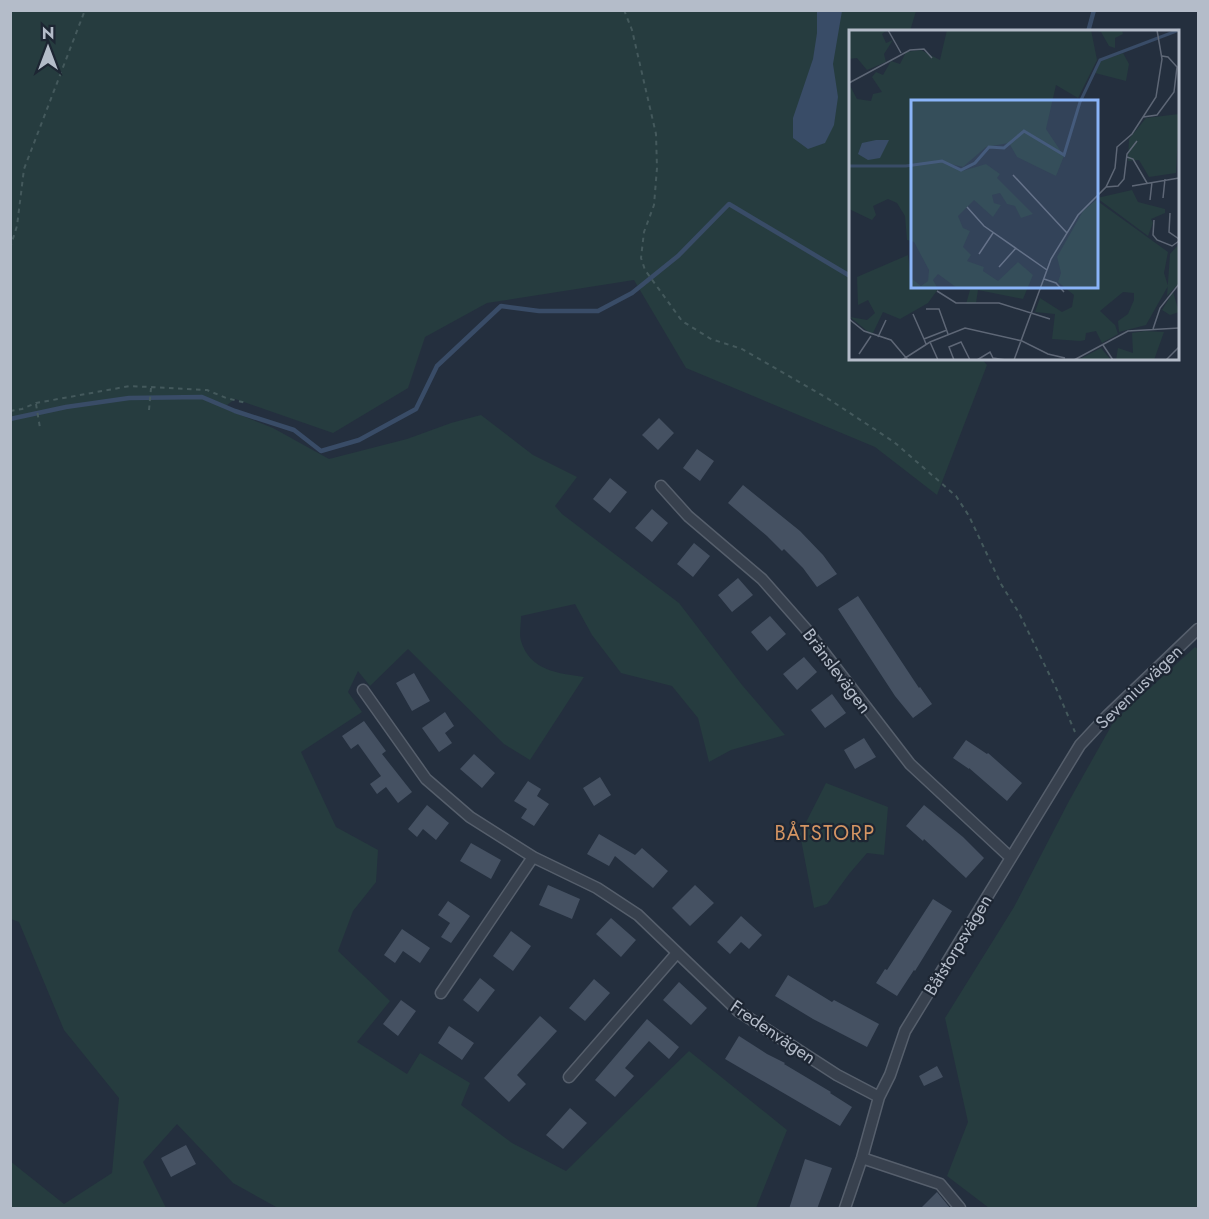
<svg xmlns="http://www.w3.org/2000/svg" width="1209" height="1219" viewBox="0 0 1209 1219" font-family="Jost,sans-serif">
  <rect width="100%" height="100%" fill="#242f3e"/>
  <path fill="#263c3f" d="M11 11H916L910 31 850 32V358H981L987 365 937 495 875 447 686 368 634 280 487 303 425 337 408 388 333 433 235 399 223 408 273 428 329 459 407 439 451 423 481 415 533 455 577 477 555 506 562 514 679 603 742 685 785 735 731 750 709 762 698 718 672 686 621 673 592 635 575 604 521 616C521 624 519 634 521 641 530 671 558 673 584 677L530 760 504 744 408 649 370 686 358 671 348 692 362 712 301 752 336 827 378 850 376 882 353 911 338 951 390 1001 357 1042 407 1074 420 1053 470 1083 461 1105 512 1143 566 1171 689 1051 787 1130 756 1208H278L233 1183 177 1124 143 1162 166 1208H11L10 1161 64 1204 112 1173 119 1098 64 1030 19 922 11 919Z
    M1195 647 1198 649V1208H989L947 1176 968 1122 945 1018 1014 907 1069 801 1114 721Z
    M826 783 888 807 884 855 867 853 849 874 827 904 814 908 800 834Z"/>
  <path fill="#394c67" d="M817 11H842L833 64 838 97 834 125 825 143 808 149 793 138V118L813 59 817 33Z"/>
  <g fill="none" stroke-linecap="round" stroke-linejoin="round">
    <path stroke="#394c67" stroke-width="4.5" d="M1088 32 1094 10
      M10 419 66 407 129 398 202 397 235 411 294 430 321 451 359 440 416 409 437 366 501 306 539 311H598L632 293 678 256 729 204 850 276"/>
  </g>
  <path fill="#455162" d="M659 418 674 433 658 450 642 435Z
    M697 449 714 461 700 481 683 468Z
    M610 478 627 492 610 513 593 499Z
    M743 485 800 531 823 555 837 574 817 587 803 568 784 549 782 551 767 536 728 503Z
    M652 509 668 523 652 542 635 528Z
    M694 543 710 556 693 577 677 564Z
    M738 578 753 595 732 612 718 595Z
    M858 596 919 688 920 687 932 704 913 718 895 696 838 609Z
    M770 616 786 634 767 651 751 632Z
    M804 657 817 672 797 690 783 674Z
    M414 673 430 701 412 711 396 683Z
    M832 694 846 713 825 728 811 710Z
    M445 712 454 726 445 733 452 743 439 752 422 728Z
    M364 721 386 751 382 754 412 792 398 803 386 787 377 794 370 784 381 776 358 744 351 749 342 736Z
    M864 738 876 757 855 769 844 750Z
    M966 740 987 754 988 753 1022 783 1007 801 969 768V769L953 758Z
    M474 754 495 773 482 788 460 769Z
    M600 777 611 795 594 806 583 788Z
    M528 781 541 789 537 796 549 804 534 826 521 818 527 809 514 801Z
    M427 805 449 823 436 840 423 829 417 837 408 829Z
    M924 805 963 837 984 858 966 878 924 839 923 841 906 826Z
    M599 834 635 855 642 848 668 871 653 888 615 856 609 866 587 854Z
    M471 843 501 860 491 879 460 861Z
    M548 885 580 899 572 919 539 905Z
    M695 885 714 903 690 926 672 908Z
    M933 899 952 911 915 971 914 970 897 996 876 983 885 969 887 970Z
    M448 901 470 916 451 943 441 937 450 923 438 915Z
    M741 916 762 935 749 949 741 942 730 954 717 942Z
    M611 918 636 940 621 957 596 934Z
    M402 929 430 948 420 963 403 951 395 963 384 955Z
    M511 931 531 946 513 971 493 956Z
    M788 975 832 1002 834 1000 879 1024 867 1047 813 1019 775 996Z
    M480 978 495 990 478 1012 463 1000Z
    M594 979 610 993 585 1021 569 1008Z
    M679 982 707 1008 691 1025 663 1000Z
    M401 1000 416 1011 398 1036 383 1024Z
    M540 1016 557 1031 517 1075 526 1084 509 1102 484 1078Z
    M647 1019 679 1047 669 1059 649 1041 625 1068 634 1076 615 1097 595 1080Z
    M449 1026 474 1043 462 1060 438 1043Z
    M739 1036 767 1054 785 1063 784 1064 831 1092 830 1093 852 1107 840 1126 725 1059Z
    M937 1066 943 1077 924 1086 919 1076Z
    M570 1108 587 1123 563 1149 546 1135Z
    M186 1145 196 1164 171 1177 161 1158Z
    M805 1159 832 1168 817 1209H789Z
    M937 1192 951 1209H920Z"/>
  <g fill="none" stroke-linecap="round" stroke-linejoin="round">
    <defs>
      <path id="minor" d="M661 486 688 516 762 579 806 629 910 764 1011 858
        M363 690 426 779 470 817 533 857 597 888 638 915 738 1011 837 1075 879 1097
        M441 993 533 857
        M569 1077 677 953
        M862 1158 940 1184 960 1208
        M845 1208 862 1158 879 1097 890 1075 905 1031 1080 745 1108 715 1198 629"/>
    </defs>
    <use href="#minor" stroke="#565f6c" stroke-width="13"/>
    <path stroke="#44595c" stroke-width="2" stroke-dasharray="4.5 4.5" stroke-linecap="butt" d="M624 10 632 30 656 134 657 168 654 205 644 232 641 258 645 270 682 321 711 339 742 349 827 398 894 442 956 496 969 516 1001 584 1019 613 1056 688 1075 732
      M10 248 17 226 24 169 85 10
      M36 404 40 428
      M149 410 151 388
      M10 411 22 409 36 403 130 386 207 390 226 398 246 403"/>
    <use href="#minor" stroke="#38414e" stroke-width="10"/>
  </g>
  <g text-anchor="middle" stroke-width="4.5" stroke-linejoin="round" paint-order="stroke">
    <g font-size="18" fill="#b4bcc9" stroke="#1d2633">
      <text transform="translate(837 671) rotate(53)" y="6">Bränslevägen</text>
      <text transform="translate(1139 687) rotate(-44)" y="6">Seveniusvägen</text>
      <text transform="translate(958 945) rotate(-59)" y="6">Båtstorpsvägen</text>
      <text transform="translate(773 1032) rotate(34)" y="6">Fredenvägen</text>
    </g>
    <g font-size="20" letter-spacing="1.5" fill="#d59563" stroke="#1d2633">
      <text x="825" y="840">BÅTSTORP</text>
    </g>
  </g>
  <g transform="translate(849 30)">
    <rect width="330" height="330" fill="#242f3e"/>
    <path d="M0 0H38L33 4 37 13 44 10 35 24 37 32 18 40 8 28 0 29ZM98 0H242L248 30 229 68 207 55 197 99 215 126 207 146 168 127 160 113 137 117 114 137 97 133 113 141 137 134 151 144 148 148 184 184 172 188 166 176 158 174 151 163 143 165 145 173 152 175 144 187 125 170 109 186 114 198 121 201 114 217 122 225 118 231 135 237 134 241 149 251 169 232 184 245 174 269 129 260 127 273 117 274 121 260 108 258 89 244 84 250 89 259 79 273 51 289 34 282 23 305 1 287 18 290 26 283 19 270 9 275 8 247 59 225 62 248 72 256 79 251 80 240 65 212 58 210 56 186 48 173 39 169 24 176 27 185 23 190 0 179V54L8 69 22 71 24 64 33 62 23 47 27 42 34 45 42 31 51 34 57 22 72 20 91 30ZM245 0H273L274 4 266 8V18L260 16 252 2ZM274 23 280 34 277 51 246 43 252 31ZM330 84 327 143 300 147 290 130 279 131 280 109 297 88ZM283 160 289 172 316 179V183L302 189 304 193 299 206 248 168ZM247 170 319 222 315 243 319 256 297 295 270 302 269 291 279 284 285 270V263L274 262 251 281 266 295 269 304 253 313 247 301 237 303 236 310 231 311 203 309 206 284 186 282 191 268 213 282 223 277 225 265 209 252 212 243 208 227 234 181ZM330 214V253L318 266 321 224ZM324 262 330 282 321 285 313 280ZM296 301 315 302 305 330H267L269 318 284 323 283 303ZM252 318 262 330H229L250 319Z" fill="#263c3f"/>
    <path d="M27 110H40L31 128 19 130 9 124 13 113Z" fill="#394c67"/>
    <path fill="none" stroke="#394c67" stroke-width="3" d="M0 136H57L93 131 112 140 126 133 140 117 155 118 175 101 215 125 231 72 251 30 330 0"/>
    <path fill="none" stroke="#5e6776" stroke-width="1.5" d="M39 0 52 23M0 53 61 20 75 19 83 28M294 87 308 85 325 62 328 37 319 27 313 26M278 127 284 129 298 153M164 145 218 203M283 156 330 148M257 157 269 156 275 149 278 124 288 111M314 168 316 149M301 170 303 152M118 177 135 196 198 240M321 183 320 202 330 209M305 190 304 205 308 210 323 216 330 211M130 224 144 203M150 237 167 218M195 249 207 253 215 262M88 261 107 273H150L201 289M77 279H90L99 304M64 284 75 309M0 289 15 301 42 310 59 330M304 299 311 278 330 254M29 307 37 290M81 312 89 330M77 314 75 309 98 300M254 315 264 330M10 324 22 306M53 330 81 312 116 298 173 311 199 324 216 328M105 330 100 317 112 312 121 330M128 330 141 322 144 328 157 330M165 330 202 229 229 185 257 157 266 138 268 117 283 104 307 67 313 29 308 0M225 330 279 301 330 298M317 330 330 317"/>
    <path fill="#8ab4f8" fill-opacity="0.15" stroke="#8ab4f8" stroke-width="3" d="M62 70H249V258H62Z"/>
    <rect width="330" height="330" fill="none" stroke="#b4bcc9" stroke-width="3"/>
  </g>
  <rect width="1209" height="1219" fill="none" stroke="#b4bcc9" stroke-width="24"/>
  <g transform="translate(48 48)" stroke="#1d2633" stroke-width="4.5" paint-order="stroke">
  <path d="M0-4.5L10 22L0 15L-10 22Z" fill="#b4bcc9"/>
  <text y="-9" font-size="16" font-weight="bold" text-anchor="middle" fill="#b4bcc9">N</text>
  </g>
</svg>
